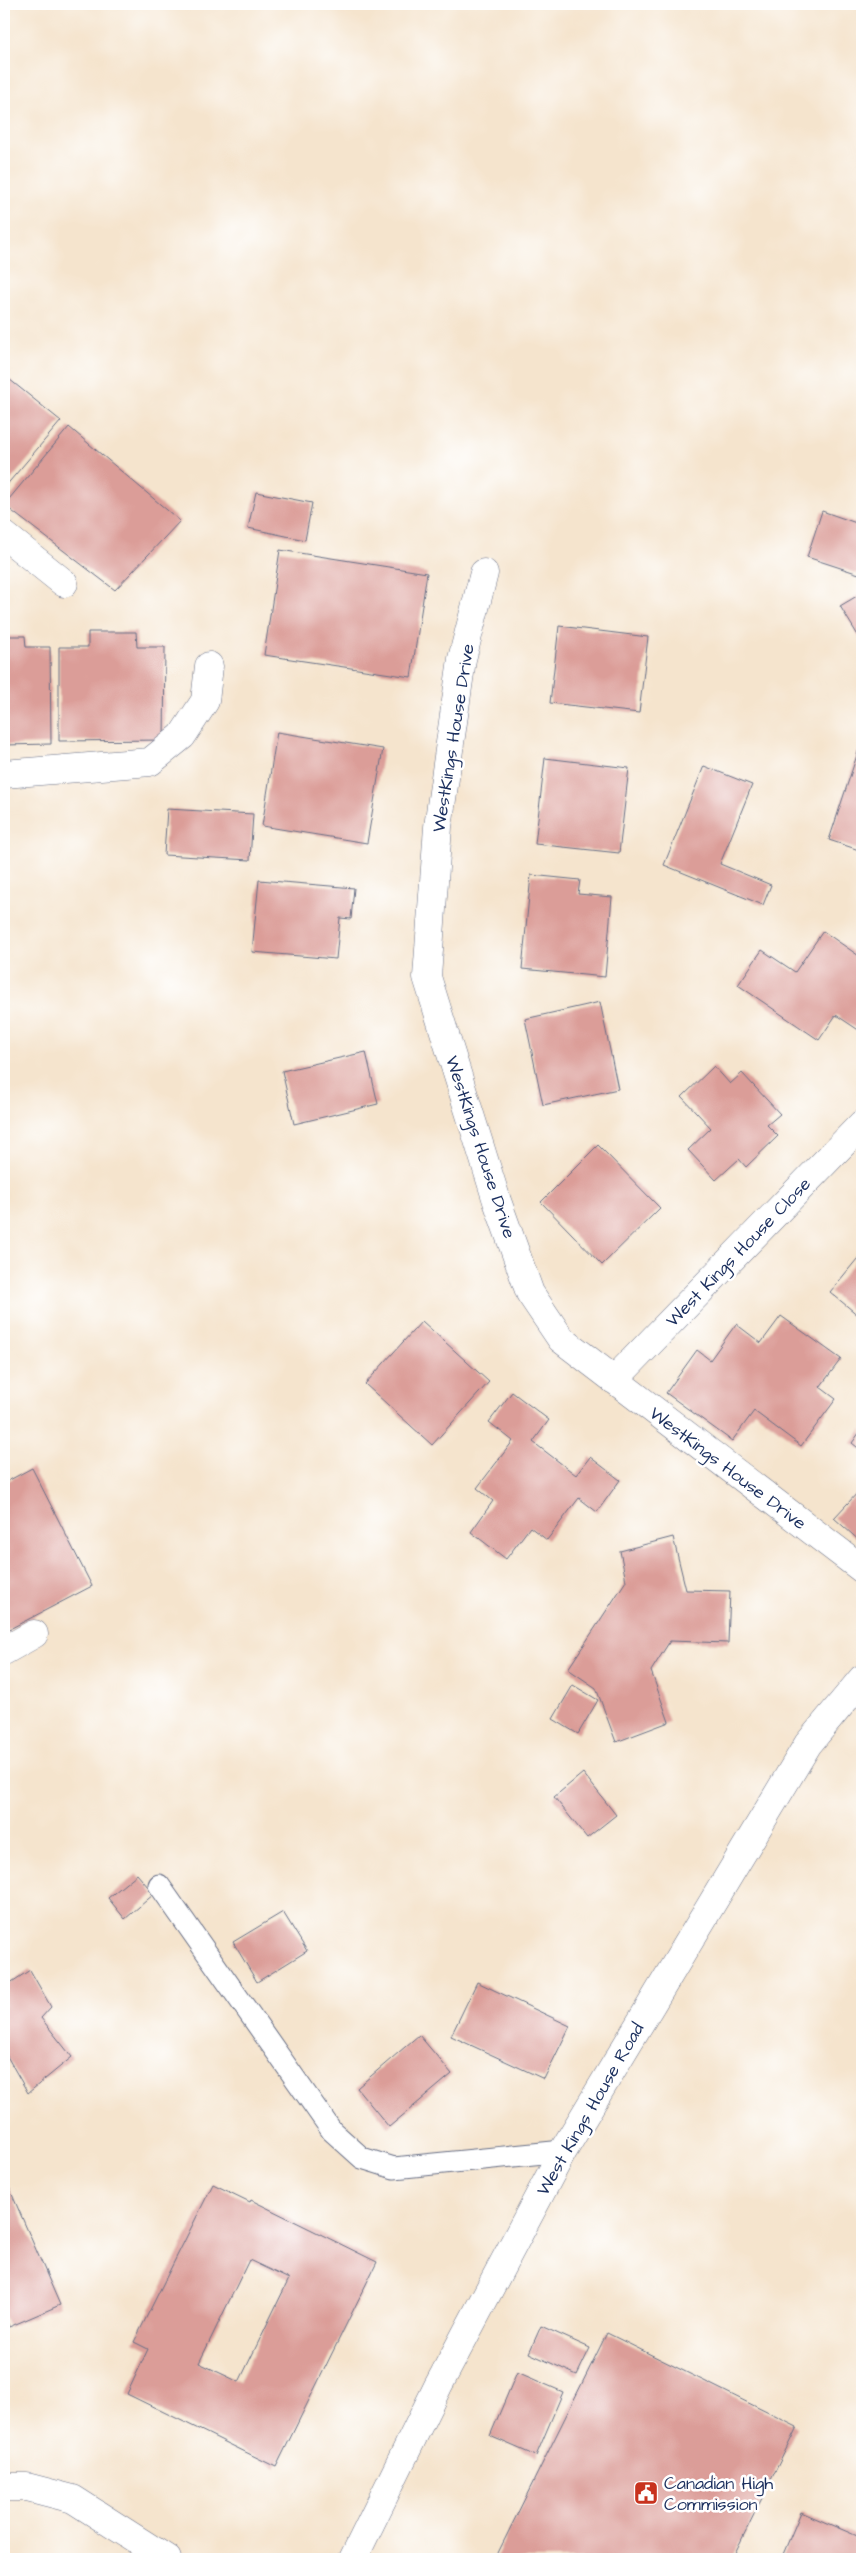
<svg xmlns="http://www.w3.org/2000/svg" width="866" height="2563" viewBox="0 0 866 2563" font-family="'Architects Daughter',sans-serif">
  <rect width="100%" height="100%" fill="#fff"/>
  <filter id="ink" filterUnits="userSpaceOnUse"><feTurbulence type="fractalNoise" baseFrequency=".02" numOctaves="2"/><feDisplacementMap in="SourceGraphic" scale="10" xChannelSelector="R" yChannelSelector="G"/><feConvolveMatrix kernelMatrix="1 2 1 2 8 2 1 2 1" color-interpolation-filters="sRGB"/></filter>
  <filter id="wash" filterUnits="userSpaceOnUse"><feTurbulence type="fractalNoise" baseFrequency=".0096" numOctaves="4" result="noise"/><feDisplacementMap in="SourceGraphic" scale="20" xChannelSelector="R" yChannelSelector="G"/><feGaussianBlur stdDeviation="1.12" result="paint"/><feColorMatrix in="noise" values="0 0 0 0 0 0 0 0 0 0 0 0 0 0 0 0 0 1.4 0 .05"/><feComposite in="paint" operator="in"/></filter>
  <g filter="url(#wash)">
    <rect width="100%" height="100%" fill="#f5e4cd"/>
    <g id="blocks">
      <path fill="#db9d98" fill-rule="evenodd" d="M4 375 61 421 4 488Z
        M69 427 180 521 115 590 4 505Z
        M256 492 312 503 305 540 248 528Z
        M822 511 862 525V575L807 557Z
        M280 550 427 573 411 677 264 655Z
        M862 593V642L840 606Z
        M559 626 648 637 639 713 550 703Z
        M88 632H136L137 647H165L164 740 59 741V647H88Z
        M4 636H25L26 647H50L51 744 4 745Z
        M277 732 383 749 367 843 262 826Z
        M862 740V851L829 840Z
        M545 758 629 768 619 853 535 844Z
        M704 766 752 785 720 864 771 885 763 905 664 865Z
        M167 809 253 814 250 860 164 855Z
        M531 875 580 880 578 894 612 897 605 977 522 969Z
        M259 880 354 888 351 919 340 918 336 959 252 952Z
        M823 931 862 958V1029L860 1031 836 1015 819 1040 738 985 762 950 795 972Z
        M600 1002 618 1089 543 1105 525 1019Z
        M366 1052 378 1104 294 1124 282 1071Z
        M714 1066 730 1084 742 1073 780 1114 767 1125 778 1136 746 1167 739 1159 716 1180 688 1150 711 1128 682 1097Z
        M598 1145 660 1208 602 1265 541 1202Z
        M862 1253V1312L859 1316 830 1292Z
        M781 1316 841 1359 820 1387 836 1399 801 1446 754 1411 732 1441 666 1393 697 1350 710 1360 736 1324 761 1343Z
        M422 1321 489 1382 432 1445 365 1384Z
        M512 1392 549 1420 533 1442 576 1475 590 1457 620 1480 597 1512 579 1498 547 1540 530 1527 506 1559 471 1532 493 1501 477 1488 513 1441 489 1422Z
        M862 1429V1451L852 1443Z
        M32 1468 92 1586 4 1632V1483Z
        M860 1490 862 1492V1543L834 1518Z
        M673 1537 686 1590 730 1591 728 1643 670 1641 651 1671 669 1722 616 1742 596 1688 568 1669 626 1581 620 1551Z
        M573 1685 598 1700 578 1734 553 1719Z
        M583 1773 616 1815 587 1838 554 1797Z
        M137 1874 154 1894 125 1919 108 1898Z
        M283 1912 307 1951 257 1982 233 1942Z
        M30 1970 51 2007 41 2018 72 2057 28 2093 4 2051V1987Z
        M477 1982 570 2026 544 2079 451 2036Z
        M419 2035 452 2074 389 2127 357 2088Z
        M4 2176 60 2305 9 2327 4 2314Z
        M213 2184 250 2202 251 2200 377 2262 276 2467 127 2394 148 2349 134 2342ZM249 2260 289 2279 239 2382 199 2363Z
        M541 2326 590 2348 577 2375 529 2353Z
        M607 2333 797 2427 732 2559H495Z
        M517 2372 563 2392 536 2456 490 2436Z
        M801 2512 862 2538V2559H781Z"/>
    </g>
  </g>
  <g filter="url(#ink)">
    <use href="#blocks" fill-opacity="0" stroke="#676e85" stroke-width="1"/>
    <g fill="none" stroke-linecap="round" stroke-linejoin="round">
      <defs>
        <path id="lane" d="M159 1885 332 2131 362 2158 394 2168 563 2151"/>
        <path id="street" d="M4 535 64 583
          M484 573 462 659 438 827 427 977 497 1201 530 1293 561 1339 862 1569
          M4 774 150 762 182 736 205 701 209 666
          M614 1380 862 1124
          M4 1651 34 1634
          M353 2559 438 2386 563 2151 808 1744 862 1679"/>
        <path id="secondary" d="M4 2487H27L73 2499 167 2559"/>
      </defs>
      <use href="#lane" stroke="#676e85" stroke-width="23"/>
      <use href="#street" stroke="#676e85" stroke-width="29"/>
      <use href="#secondary" stroke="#676e85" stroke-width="29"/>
      <use href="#lane" stroke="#fff" stroke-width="21"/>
      <use href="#street" stroke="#fff" stroke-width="28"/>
      <use href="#secondary" stroke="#fff" stroke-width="28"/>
    </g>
  </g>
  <defs>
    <symbol id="civic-square" viewBox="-11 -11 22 22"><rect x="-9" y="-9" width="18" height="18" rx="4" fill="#c8321e" stroke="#fff"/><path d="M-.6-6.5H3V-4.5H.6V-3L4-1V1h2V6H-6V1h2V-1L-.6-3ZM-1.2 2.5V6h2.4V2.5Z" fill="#fff"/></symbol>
  </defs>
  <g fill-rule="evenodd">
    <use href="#civic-square" x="632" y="2479" width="28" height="28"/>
  </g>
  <g text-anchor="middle" stroke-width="5" stroke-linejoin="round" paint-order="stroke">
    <g font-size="18" fill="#1b2f5e" stroke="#fff">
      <text transform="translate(453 738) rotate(-81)" y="6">WestKings House Drive</text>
      <text transform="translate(481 1147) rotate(72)" y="6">WestKings House Drive</text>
      <text transform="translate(738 1252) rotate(-46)" y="6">West Kings House Close</text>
      <text transform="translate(728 1468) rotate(37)" y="6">WestKings House Drive</text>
      <text transform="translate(590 2109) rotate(-60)" y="6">West Kings House Road</text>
    </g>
    <g font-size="18" fill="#1b2f5e" stroke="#fff" text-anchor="start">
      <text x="664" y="2489">Canadian High<tspan x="664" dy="21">Commission</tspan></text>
    </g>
  </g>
  <rect width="866" height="2563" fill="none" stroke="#fff" stroke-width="20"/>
</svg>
